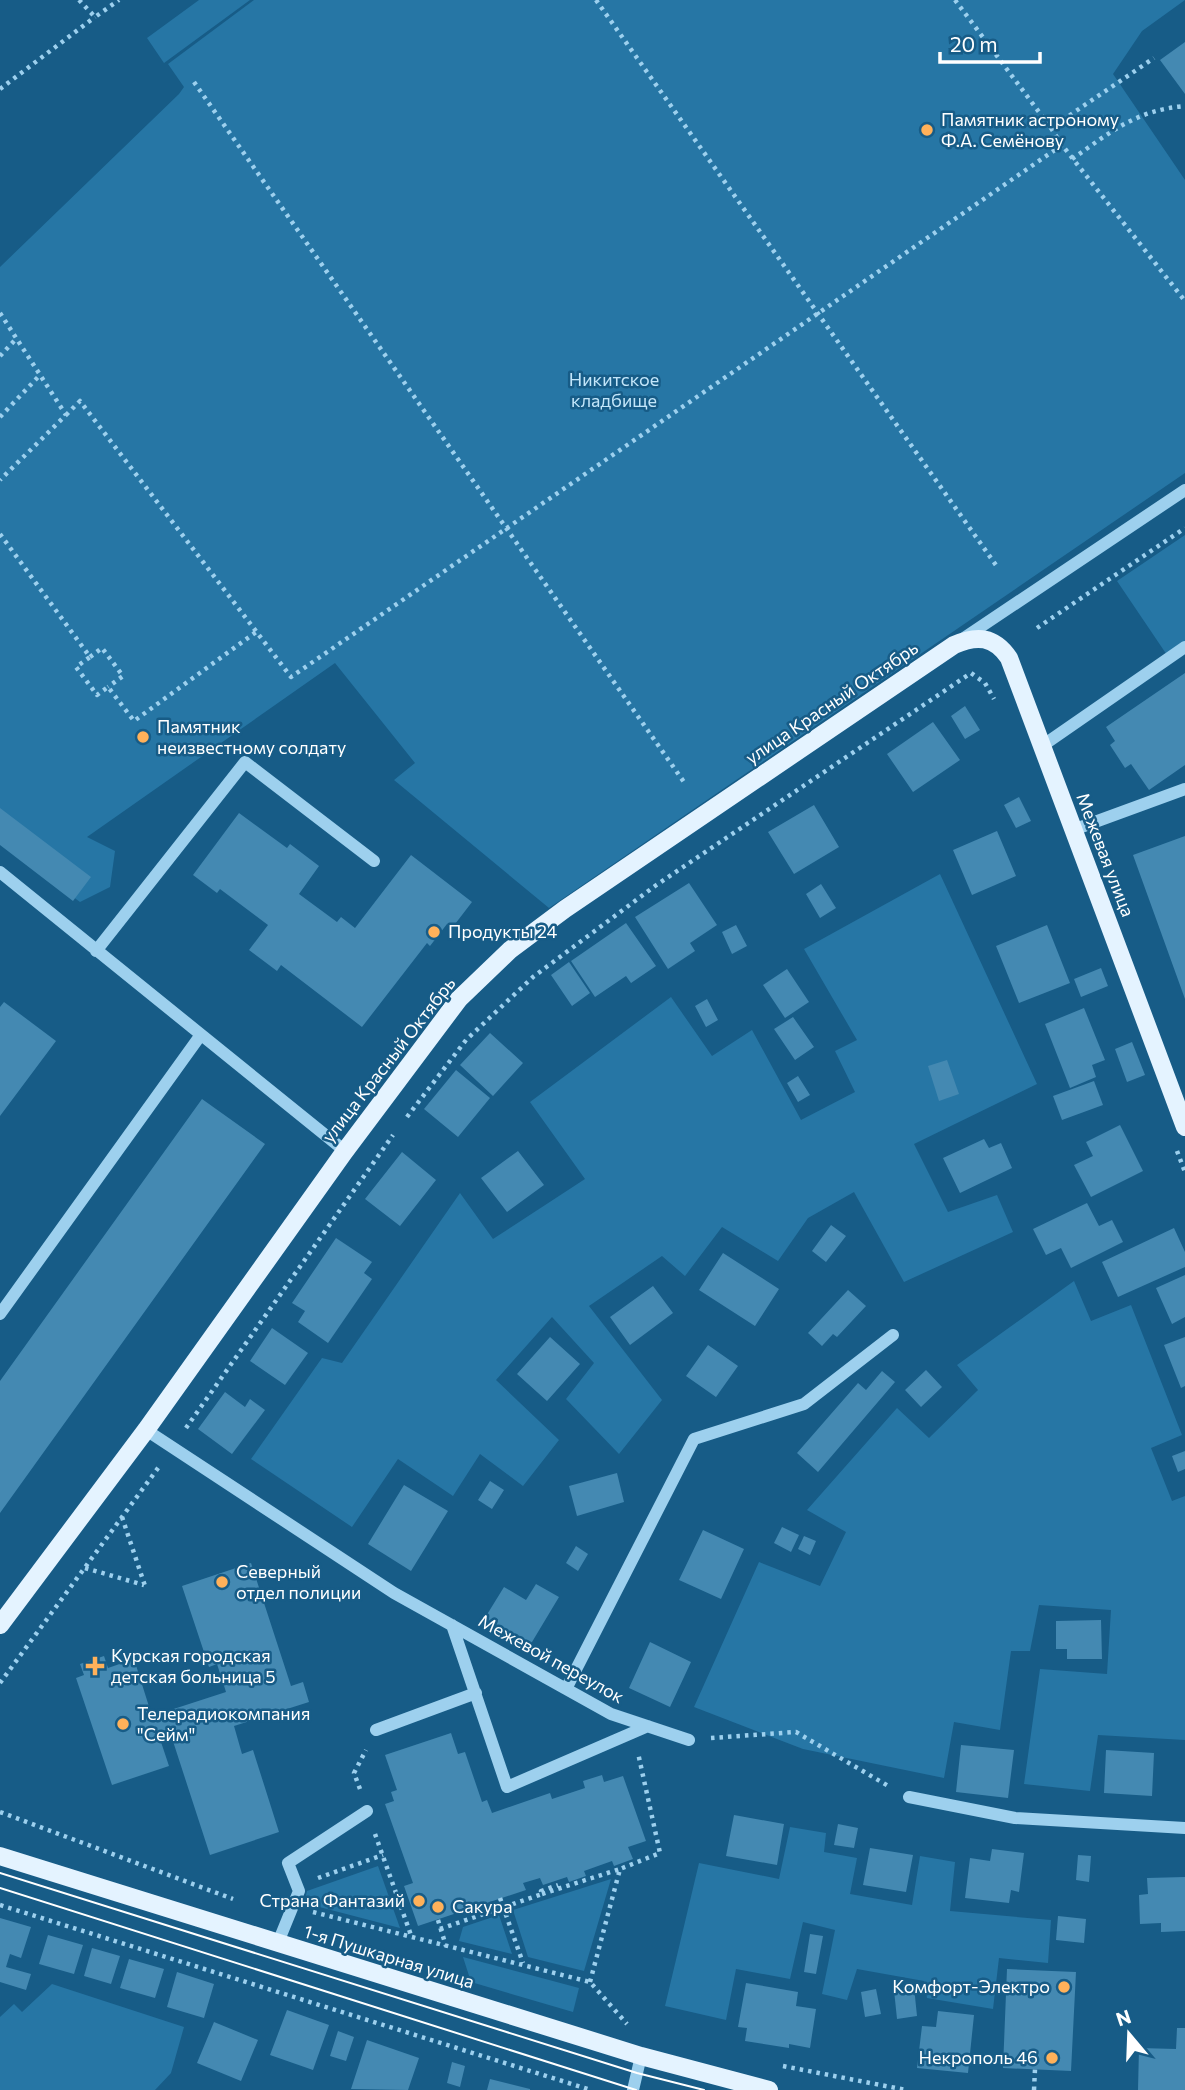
<svg xmlns="http://www.w3.org/2000/svg" width="1185" height="2090" viewBox="0 0 1185 2090" font-family="Commissioner,sans-serif">
  <rect width="100%" height="100%" fill="#175c87"/>
  <path fill="#2676a5" d="M199 0H250L164 63 147 38Z
    M254 0H1185L1142 31 1113 74 1185 180V473L549 908 394 780 415 763 335 663 87 837 115 851 110 887 80 902 0 842V267L179 94 184 87 168 64Z
    M1185 535V647L1169 658 1117 581Z
    M940 874 1037 1084 914 1144 948 1212 997 1195 1013 1232 904 1282 854 1192 808 1218 778 1261 722 1227 685 1276 662 1256 589 1306 662 1400 619 1454 566 1399 594 1363 552 1317 496 1380 559 1440 523 1486 480 1454 453 1496 398 1459 352 1527 251 1459 322 1358 342 1363 460 1193 493 1239 585 1179 530 1102 671 997 712 1056 752 1030 801 1120 855 1092 835 1051 857 1040 804 949Z
    M1074 1281 1091 1321 1131 1305 1182 1435 1151 1448 1172 1501 1185 1496V1740L1098 1735 1090 1791 1024 1784 1040 1669 1107 1674 1111 1610 1039 1605 1030 1651H1011L1000 1730 954 1722 944 1778 803 1749 694 1707 759 1562 820 1586 846 1532 807 1510 897 1408 929 1438 978 1390 957 1365Z
    M790 1827 826 1833 824 1852 857 1858 850 1894 912 1905 920 1856 955 1862 950 1911 1051 1920 1048 1963 999 1958 993 2009 927 1998 924 1981 857 1969 847 2000 822 1994 835 1930 803 1922 790 1979 736 1969 726 2020 665 2006 699 1863 779 1879Z
    M378 1866 400 1928 304 1903 307 1891Z
    M611 1879 584 1971 528 1957 513 1910Z
    M499 1915 512 1954 459 1941 463 1927Z
    M463 1957 579 1988 573 2012 471 1982Z
    M52 1984 184 2027 171 2073 155 2090H0V2017L14 2004 22 2012Z"/>
  <path fill="#4489b2" d="M1185 42V94L1160 60Z
    M1185 673V765L1149 790 1131 764 1125 768 1110 745 1115 741 1106 727Z
    M965 706 980 730 965 739 951 716Z
    M933 722 960 760 913 792 887 754Z
    M1019 797 1031 821 1016 828 1004 805Z
    M814 805 839 847 794 874 768 832Z
    M0 808 91 877 73 901 0 845Z
    M239 813 287 848 290 844 319 866 299 894 337 922 341 917 355 928 411 855 472 902 452 928 447 924 430 946 427 943 362 1027 281 965 277 971 249 950 268 925 220 889 217 893 193 875Z
    M997 831 1016 876 972 895 953 850Z
    M1185 836V999L1133 855Z
    M689 883 717 925 690 943 695 951 668 969 635 917Z
    M821 884 836 908 820 918 806 894Z
    M626 923 656 966 631 983 626 976 595 997 571 961Z
    M736 925 747 946 732 954 722 932Z
    M1047 925 1070 983 1019 1003 996 946Z
    M569 962 590 993 572 1006 551 975Z
    M1101 968 1108 986 1081 997 1074 979Z
    M787 969 809 1002 785 1018 763 985Z
    M707 999 718 1020 706 1027 695 1006Z
    M4 1002 56 1041 0 1116V1007Z
    M1084 1008 1105 1060 1092 1065 1096 1077 1070 1088 1045 1024Z
    M793 1017 814 1047 795 1060 774 1029Z
    M490 1033 523 1063 493 1096 460 1065Z
    M1132 1042 1145 1075 1127 1082 1115 1049Z
    M947 1060 959 1094 939 1101 928 1066Z
    M456 1070 490 1098 458 1137 424 1109Z
    M798 1076 810 1095 798 1102 787 1083Z
    M1094 1081 1103 1105 1062 1120 1053 1096Z
    M202 1099 265 1144 0 1513V1381Z
    M1120 1125 1143 1171 1091 1197 1074 1165 1093 1156 1086 1142Z
    M984 1139 989 1148 1001 1143 1012 1168 960 1193 943 1158Z
    M518 1151 544 1185 507 1212 481 1178Z
    M402 1152 436 1180 400 1226 365 1199Z
    M1087 1203 1099 1226 1112 1220 1123 1242 1071 1268 1061 1248 1046 1255 1033 1229Z
    M831 1225 846 1236 826 1262 812 1251Z
    M1174 1228 1185 1252V1267L1118 1297 1102 1262Z
    M336 1238 372 1262 364 1273 372 1279 328 1343 298 1322 305 1311 292 1303Z
    M723 1253 779 1289 755 1326 699 1290Z
    M1185 1275V1317L1172 1324 1156 1288Z
    M653 1286 673 1313 630 1345 610 1317Z
    M848 1290 866 1306 837 1337 833 1334 822 1346 808 1333Z
    M272 1328 308 1353 285 1385 250 1361Z
    M550 1337 580 1364 547 1401 517 1374Z
    M1185 1337V1386L1181 1388 1164 1345Z
    M708 1345 738 1366 716 1397 686 1376Z
    M926 1370 942 1387 921 1407 905 1390Z
    M882 1371 895 1382 818 1472 797 1453 858 1383 866 1390Z
    M225 1392 245 1407 250 1399 265 1410 232 1454 198 1429Z
    M1185 1451V1469L1178 1472 1172 1456Z
    M617 1473 624 1502 577 1516 569 1486Z
    M490 1481 504 1490 492 1509 478 1500Z
    M404 1485 448 1511 411 1571 368 1544Z
    M782 1527 799 1535 791 1552 774 1543Z
    M703 1530 744 1549 721 1599 679 1580Z
    M804 1536 816 1541 810 1555 798 1549Z
    M576 1546 588 1554 578 1571 566 1563Z
    M251 1563 291 1686 303 1682 309 1702 234 1726 242 1754 253 1750 279 1832 210 1855 169 1729 158 1733 169 1766 112 1785 76 1678 84 1675 80 1664 104 1656 108 1668 134 1659 152 1716 226 1692 217 1664 209 1667 182 1586Z
    M536 1584 559 1597 529 1647 483 1621 504 1587 526 1600Z
    M1101 1620 1102 1659H1067V1649H1056V1621Z
    M650 1642 691 1662 670 1707 629 1688Z
    M451 1733 458 1754 465 1752 482 1802 487 1800 492 1813 550 1793 552 1799 585 1788 583 1781 602 1775 604 1782 623 1776 646 1841 628 1847 633 1859 614 1866 612 1861 584 1871 586 1876 569 1882 567 1877 543 1885 540 1878 523 1883 526 1890 418 1926 404 1886 413 1883 385 1804 394 1801 391 1792 397 1790 385 1755Z
    M961 1745 1014 1750 1008 1798 956 1792Z
    M1106 1750 1154 1753 1152 1796 1104 1793Z
    M734 1815 784 1824 777 1865 726 1856Z
    M838 1824 858 1828 854 1848 834 1845Z
    M870 1848 913 1855 906 1892 863 1885Z
    M992 1849 1024 1853 1019 1892 1011 1890 1009 1903 965 1898 970 1858 990 1861Z
    M1078 1855 1091 1856 1089 1882 1076 1880Z
    M1185 1877V1931L1161 1932V1923L1140 1924 1139 1895 1148 1894 1147 1878Z
    M1058 1916 1086 1919 1084 1943 1056 1940Z
    M0 1918 31 1927 21 1958 10 1954 6 1967 31 1974 26 1990 0 1982Z
    M810 1934 823 1936 816 1974 804 1972Z
    M48 1935 83 1945 74 1974 39 1964Z
    M92 1948 120 1956 111 1984 84 1976Z
    M129 1959 164 1969 155 1998 120 1988Z
    M1007 1969 1076 1972 1071 2071 1003 2068Z
    M177 1972 214 1984 204 2018 167 2007Z
    M746 1983 798 1992 796 2006 816 2009 810 2048 789 2044V2048L745 2041 747 2028 738 2027Z
    M914 1987 917 2016 897 2019 894 1990Z
    M876 1989 881 2014 865 2017 861 1992Z
    M287 2010 329 2025 313 2070 270 2055Z
    M938 2011 974 2015 968 2073 917 2068 922 2026 936 2027Z
    M214 2022 258 2040 241 2081 197 2063Z
    M1177 2028H1185V2090H1138L1139 2048 1176 2049Z
    M338 2031 354 2037 346 2061 330 2056Z
    M367 2040 419 2058 408 2090 351 2089Z
    M452 2062 465 2066 460 2087 447 2083Z
    M490 2079 530 2089V2090H487Z"/>
  <g fill="none" stroke-linecap="round" stroke-linejoin="round">
    <path stroke="#9dd0ee" stroke-width="4.5" stroke-dasharray="3.5 5" stroke-linecap="butt" d="M79 0 95 17 119 0
      M596 0 998 568
      M955 0 1051 128
      M194 82 686 785
      M0 89 95 17
      M1062 145 1051 128 1154 58
      M1072 159C1111 132 1136 110 1185 106
      M0 313 66 415 0 480
      M0 356 16 339
      M66 415 80 401 291 677 1062 145 1185 301
      M0 417 40 375
      M0 534 90 657 76 667 97 695 108 687 134 721 256 632
      M1037 628 1185 528
      M90 657 102 648 123 676 108 687
      M407 1117 466 1040 533 977 655 886 971 673 985 683 994 699
      M1177 1151 1185 1172
      M186 1428 393 1135
      M122 1517 145 1586
      M85 1568 144 1585
      M0 1683 161 1464
      M711 1738 796 1732 890 1787
      M360 1789 354 1773 366 1750
      M0 1812 233 1899
      M375 1834 412 1938
      M318 1878 383 1855
      M542 1894 620 1869
      M500 1898 523 1963
      M0 1905 591 2090
      M313 1912 590 1982 627 2024
      M438 1920 446 1946
      M440 1929 542 1894 541 1891 558 1885
      M590 1982 620 1869 660 1853 638 1753
      M783 2066 906 2090
      M1034 2090 1035 2069"/>
    <path stroke="#9dd0ee" stroke-width="12" d="M961 640 1185 490
      M1042 746 1185 647
      M1073 830 1185 789
      M0 872 345 1151
      M96 951 245 762 374 861
      M0 1314 200 1036
      M146 1430 394 1593 611 1714 689 1740
      M452 1625 507 1787 648 1726
      M566 1689 694 1439 804 1404 893 1335
      M376 1730 476 1693
      M909 1797 1015 1818 1185 1828
      M277 1945 299 1891 288 1863 367 1811
      M633 2090 641 2056"/>
    <path stroke="#e4f3ff" stroke-width="18" d="M0 1625 146 1430 345 1151 459 999 510 950 565 909 954 645C977 635 994 636 1009 658L1185 1127
      M0 1856 641 2056 769 2090"/>
    <path stroke="#fff" stroke-width="2" d="M0 1873 637 2073 704 2090
      M0 1888 636 2090"/>
  </g>
  <g fill="#ffb15a" stroke="#175c87" stroke-width="2.5">
    <circle cx="927" cy="130" r="7"/>
    <circle cx="143" cy="737" r="7"/>
    <circle cx="434" cy="932" r="7"/>
    <circle cx="222" cy="1582" r="7"/>
    <path d="M91.5 1655.5h7v7h7v7h-7v7h-7v-7h-7v-7h7z"/>
    <circle cx="123" cy="1724" r="7"/>
    <circle cx="419" cy="1901" r="7"/>
    <circle cx="438" cy="1907" r="7"/>
    <circle cx="1064" cy="1987" r="7"/>
    <circle cx="1052" cy="2058" r="7"/>
  </g>
  <g text-anchor="middle" stroke-width="5" stroke-linejoin="round" paint-order="stroke">
    <g font-size="18" fill="#fff" stroke="#175c87" text-anchor="start">
      <text x="941" y="126">Памятник астроному<tspan x="941" dy="21">Ф.А. Семёнову</tspan></text>
      <text x="157" y="733">Памятник<tspan x="157" dy="21">неизвестному солдату</tspan></text>
      <text x="448" y="938">Продукты 24</text>
      <text x="236" y="1578">Северный<tspan x="236" dy="21">отдел полиции</tspan></text>
      <text x="111" y="1662">Курская городская<tspan x="111" dy="21">детская больница 5</tspan></text>
      <text x="137" y="1720">Телерадиокомпания<tspan x="137" dy="21">"Сейм"</tspan></text>
      <text x="405" y="1907" text-anchor="end">Страна Фантазий</text>
      <text x="452" y="1913">Сакура</text>
      <text x="1050" y="1993" text-anchor="end">Комфорт-Электро</text>
      <text x="1038" y="2064" text-anchor="end">Некрополь 46</text>
    </g>
    <g font-size="18" fill="#c3e6fa" stroke="#175c87">
      <text x="614" y="386">Никитское<tspan x="614" dy="21">кладбище</tspan></text>
    </g>
    <g font-size="18" fill="#fff" stroke="#175c87">
      <text transform="translate(832 703) rotate(-34)" y="6">улица Красный Октябрь</text>
      <text transform="translate(1105 855) rotate(69)" y="6">Межевая улица</text>
      <text transform="translate(389 1060) rotate(-52)" y="6">улица Красный Октябрь</text>
      <text transform="translate(551 1659) rotate(29)" y="6">Межевой переулок</text>
      <text transform="translate(389 1957) rotate(17)" y="6">1-я Пушкарная улица</text>
    </g>
  </g>
  <g transform="translate(1129 2034) rotate(341)" stroke="#175c87" stroke-width="5" paint-order="stroke">
  <path d="M0-5L12 26L0 18L-12 26Z" fill="#ffffff"/>
  <text y="-10" font-size="19" font-weight="bold" text-anchor="middle" fill="#ffffff">N</text>
  </g>
  <path d="M940 52v10h100v-10" fill="none" stroke="#ffffff" stroke-width="3.5"/>
  <text x="950" y="52" font-size="21" fill="#ffffff" stroke="#175c87" stroke-width="5" paint-order="stroke">20 m</text>
</svg>
